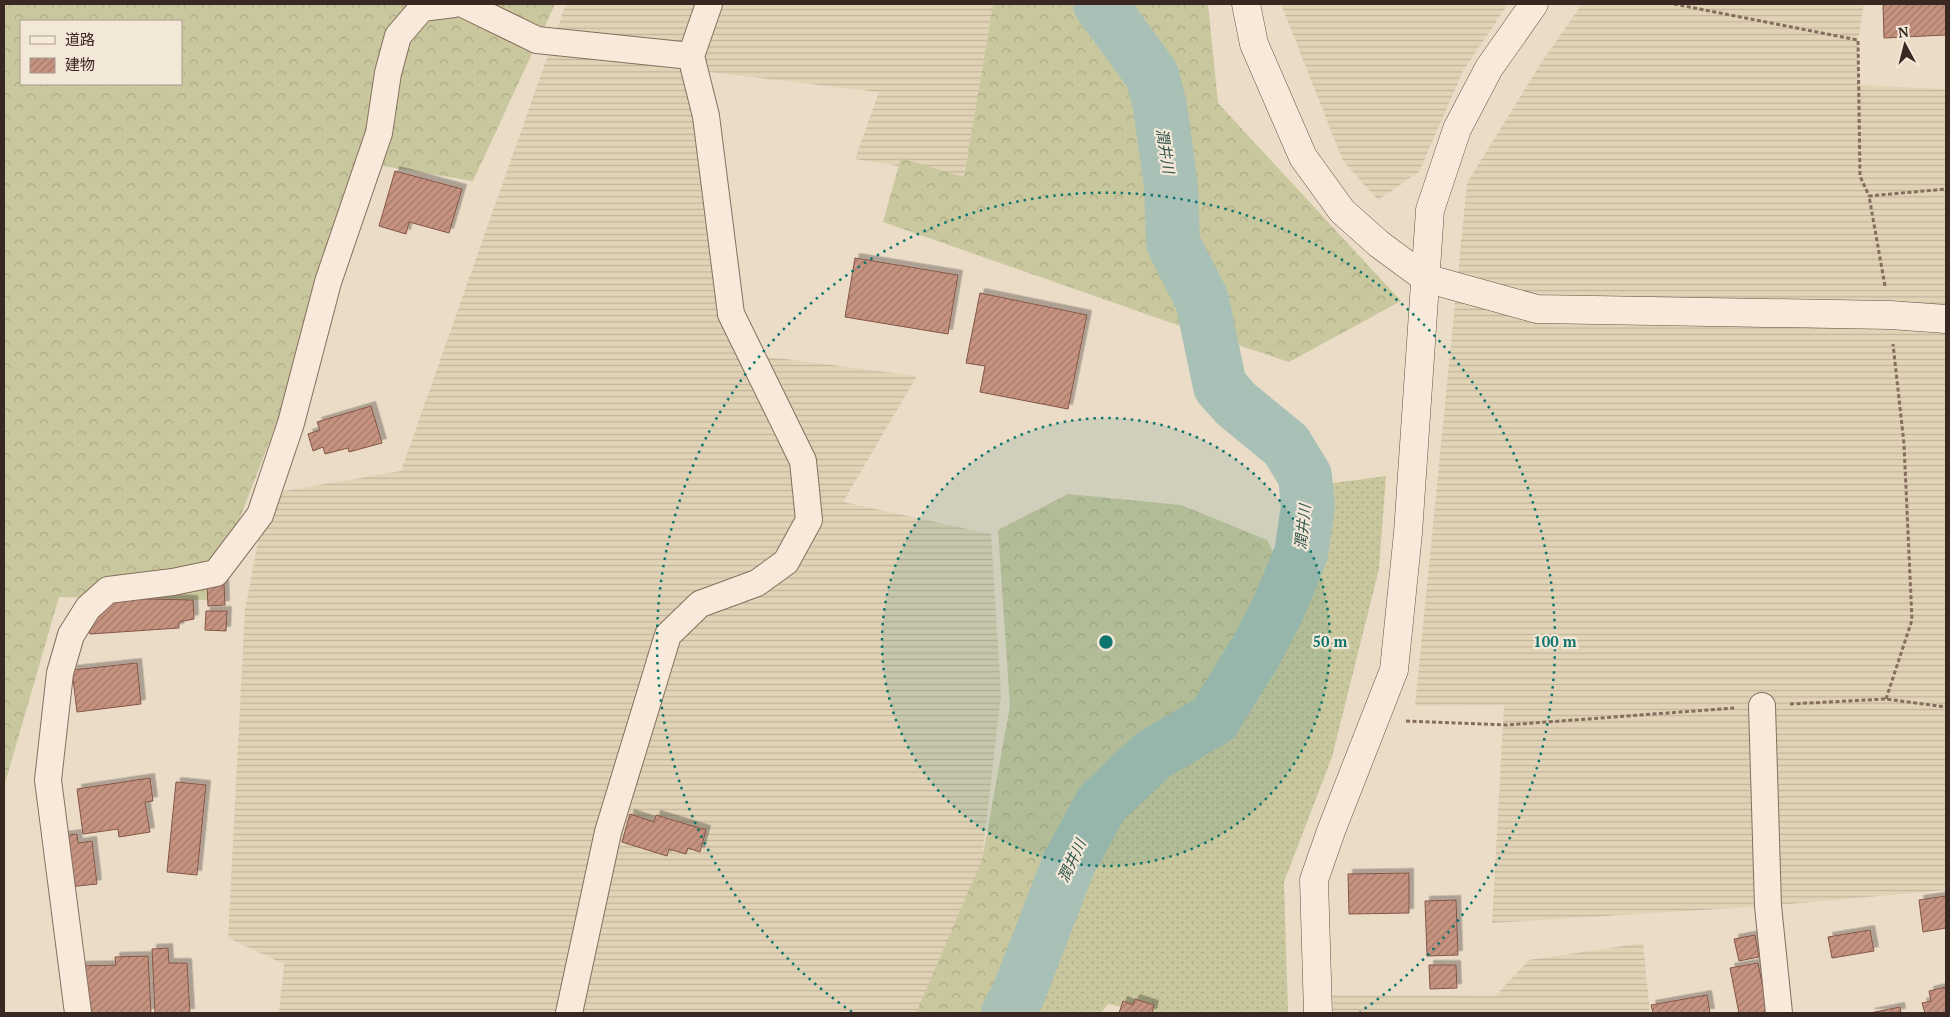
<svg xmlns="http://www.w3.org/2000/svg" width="1950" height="1017" viewBox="0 0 1950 1017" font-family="'PT Serif','Noto Sans JP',serif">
  <defs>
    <pattern id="farmland-rules" width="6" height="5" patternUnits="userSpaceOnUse" patternTransform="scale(1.25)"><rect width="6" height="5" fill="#e1d3b6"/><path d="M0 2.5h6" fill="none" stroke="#c2b59c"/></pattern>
    <pattern id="grass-dots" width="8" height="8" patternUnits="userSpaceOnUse" patternTransform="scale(1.25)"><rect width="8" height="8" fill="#c9c79d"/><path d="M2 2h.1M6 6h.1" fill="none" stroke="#adab87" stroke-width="1.8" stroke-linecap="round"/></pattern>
    <pattern id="forest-crowns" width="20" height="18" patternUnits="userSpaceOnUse" patternTransform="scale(1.25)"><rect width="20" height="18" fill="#c9c79d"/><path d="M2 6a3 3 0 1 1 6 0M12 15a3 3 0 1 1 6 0" fill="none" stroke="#adab87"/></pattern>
    <pattern id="building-hatch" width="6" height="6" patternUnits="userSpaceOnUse" patternTransform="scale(1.25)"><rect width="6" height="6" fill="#c79381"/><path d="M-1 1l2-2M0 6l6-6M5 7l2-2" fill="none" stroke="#a37869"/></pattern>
    <filter id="shadow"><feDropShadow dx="4.5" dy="-4.5" stdDeviation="0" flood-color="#0004"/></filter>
  </defs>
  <rect width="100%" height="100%" fill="#ebdcc8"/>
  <path fill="url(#farmland-rules)" d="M566 4H993L964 177 855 159 879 92 709 72 738 353 917 376 843 502 991 534 1001 695 982 860 930 992 919 1013H279L284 964 228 938 245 610 267 494 401 471Z
    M1281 4H1508L1463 71 1419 172 1378 200 1343 161Z
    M1582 4H1864L1858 40 1859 85 1946 89V890L1768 906 1492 923 1504 705 1415 706 1467 183 1541 63Z
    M1643 943 1650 1013H1333L1332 995 1495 996 1529 960Z"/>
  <path fill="url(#grass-dots)" d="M1386 476 1379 569 1332 757 1284 882 1288 1013H1153L1108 1004 1101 1013H1020L1074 854 1282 600 1326 484Z"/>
  <path fill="url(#forest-crowns)" fill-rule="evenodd" d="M4 4H555L473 181 377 165 208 600 59 597 4 787ZM21 21H181V84H21Z
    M993 4H1208L1218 103 1401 301 1289 362 1166 321 883 222 901 158 964 177Z
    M1068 494 1181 505 1267 540 1289 583 1242 716 1154 764 1106 832 1019 1013H916L982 860 1010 706 998 530Z"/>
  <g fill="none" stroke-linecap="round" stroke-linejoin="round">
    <path stroke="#a9c0b6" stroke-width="54" d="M1008 1013 1018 995 1069 863 1102 803 1153 755 1214 719 1256 651 1277 611 1301 554 1308 507 1305 476 1286 445 1236 404 1220 386 1202 300 1173 243 1171 186 1160 106 1152 75 1100 4"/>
  </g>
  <path fill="url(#building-hatch)" stroke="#845546" filter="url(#shadow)" d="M1883 4H1946V35L1884 38Z
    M395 171 462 189 449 233 409 222 406 234 379 226Z
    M855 258 958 275 948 334 845 317Z
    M980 293 1087 315 1068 409 980 392 985 366 966 363Z
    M371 406 382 443 349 452 348 448 325 454 323 447 313 451 308 434 320 430 317 422Z
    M224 584 225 605 208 606 207 585Z
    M104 598 193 600 194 619 179 622V628L90 634 87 623Z
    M206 611H227L226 631 205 630Z
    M137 663 141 704 77 712 72 670Z
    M150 778 153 801 145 802 150 832 119 837 118 829 83 834 77 789Z
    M176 782 206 785 197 875 167 872Z
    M630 814 654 822 656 815 706 830 700 852 688 848 686 854 669 849 667 856 622 842Z
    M77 834 78 843 92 841 97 884 68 887 62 836Z
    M1409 873V913L1349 914 1348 874Z
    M1946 896V928L1923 932 1919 900Z
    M1456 900 1458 955 1427 956 1425 901Z
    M1870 930 1874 951 1832 958 1828 937Z
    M1755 935 1759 957 1739 961 1734 939Z
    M168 948 169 963H187L190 1013H155L152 949Z
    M148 956 151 1013H83L81 966 116 965 115 957Z
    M1758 963 1768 1013H1739L1730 968Z
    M1429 965H1456L1457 988 1430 989Z
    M1946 987V1013H1925L1922 1003 1931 1001 1929 991Z
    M1707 995 1710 1013H1653L1651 1005Z
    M1135 999 1154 1005 1152 1013H1119L1123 1001 1133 1005Z
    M1900 1007 1901 1013H1870Z"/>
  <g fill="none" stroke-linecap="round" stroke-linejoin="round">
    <defs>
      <path id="street" d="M463 4 537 40 691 56
        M1762 706 1768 906 1779 1013
        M78 1013 48 780 60 673 71 635 88 608 108 590 173 582 216 573 260 515 291 423 328 282 379 133 388 73 398 36 422 8 454 4
        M569 1013 608 832 668 635 700 604 757 583 786 562 809 520 803 461 731 314 706 116 691 56 709 4"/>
      <path id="secondary" d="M1246 4 1254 44 1303 157 1342 211 1379 244 1425 278 1537 309 1890 315 1946 319
        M1318 1013 1314 880 1331 831 1394 670 1408 533 1430 210 1457 129 1489 68 1534 4"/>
    </defs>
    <use href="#street" stroke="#866e5e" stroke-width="28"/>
    <use href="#secondary" stroke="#684f41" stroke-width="29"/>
    <path stroke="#866e5e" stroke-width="3" stroke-dasharray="4 2.5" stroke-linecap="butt" d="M1674 4 1858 40 1860 176 1869 196
      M1885 286 1869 196 1946 189
      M1886 699 1912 620 1904 444 1893 344
      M1790 704 1886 699 1946 707
      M1406 721 1507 725 1734 708"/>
    <use href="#street" stroke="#f7eadb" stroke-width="26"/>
    <use href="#secondary" stroke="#f7eadb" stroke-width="28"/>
  </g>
  <circle cx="1106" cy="642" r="224" fill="#0f766e" fill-opacity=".12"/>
  <g fill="none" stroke="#0f766e" stroke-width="2.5" stroke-dasharray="2.5 5">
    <circle cx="1106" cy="642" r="224"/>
    <path d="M852 1012A449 449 0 1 1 1360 1012"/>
  </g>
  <g text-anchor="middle" stroke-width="4.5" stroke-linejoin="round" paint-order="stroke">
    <g font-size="15" font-style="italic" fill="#31564e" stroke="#f3e7d7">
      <text transform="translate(1165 151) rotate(81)" y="5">潤井川</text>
      <text transform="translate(1303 527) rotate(-84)" y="5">潤井川</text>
      <text transform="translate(1072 861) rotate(-65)" y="5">潤井川</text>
    </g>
  </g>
  <circle cx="1106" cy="642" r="8" fill="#0f766e" stroke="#f3e7d7" stroke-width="2.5"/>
  <g font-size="15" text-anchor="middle" font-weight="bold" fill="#0f766e" stroke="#f3e7d7" stroke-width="4.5" stroke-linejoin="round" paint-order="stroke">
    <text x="1330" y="647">50 m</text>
    <text x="1555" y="647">100 m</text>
  </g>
  <rect width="1950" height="1017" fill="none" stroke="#382821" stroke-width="10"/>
  <rect x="20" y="20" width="162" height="65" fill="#f3e7d7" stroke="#a89b8e"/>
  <rect x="30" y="36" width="25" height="8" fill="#f7eadb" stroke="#a89b8e"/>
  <text x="65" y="45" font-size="15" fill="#382821">道路</text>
  <rect x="30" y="58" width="25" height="15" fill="url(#building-hatch)" stroke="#a89b8e"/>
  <text x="65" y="70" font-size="15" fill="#382821">建物</text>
  <g transform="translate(1905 45) rotate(353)" stroke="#f3e7d7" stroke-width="4" paint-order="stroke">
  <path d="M0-4L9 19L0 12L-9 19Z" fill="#382821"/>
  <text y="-8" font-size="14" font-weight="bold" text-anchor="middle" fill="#382821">N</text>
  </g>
</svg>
